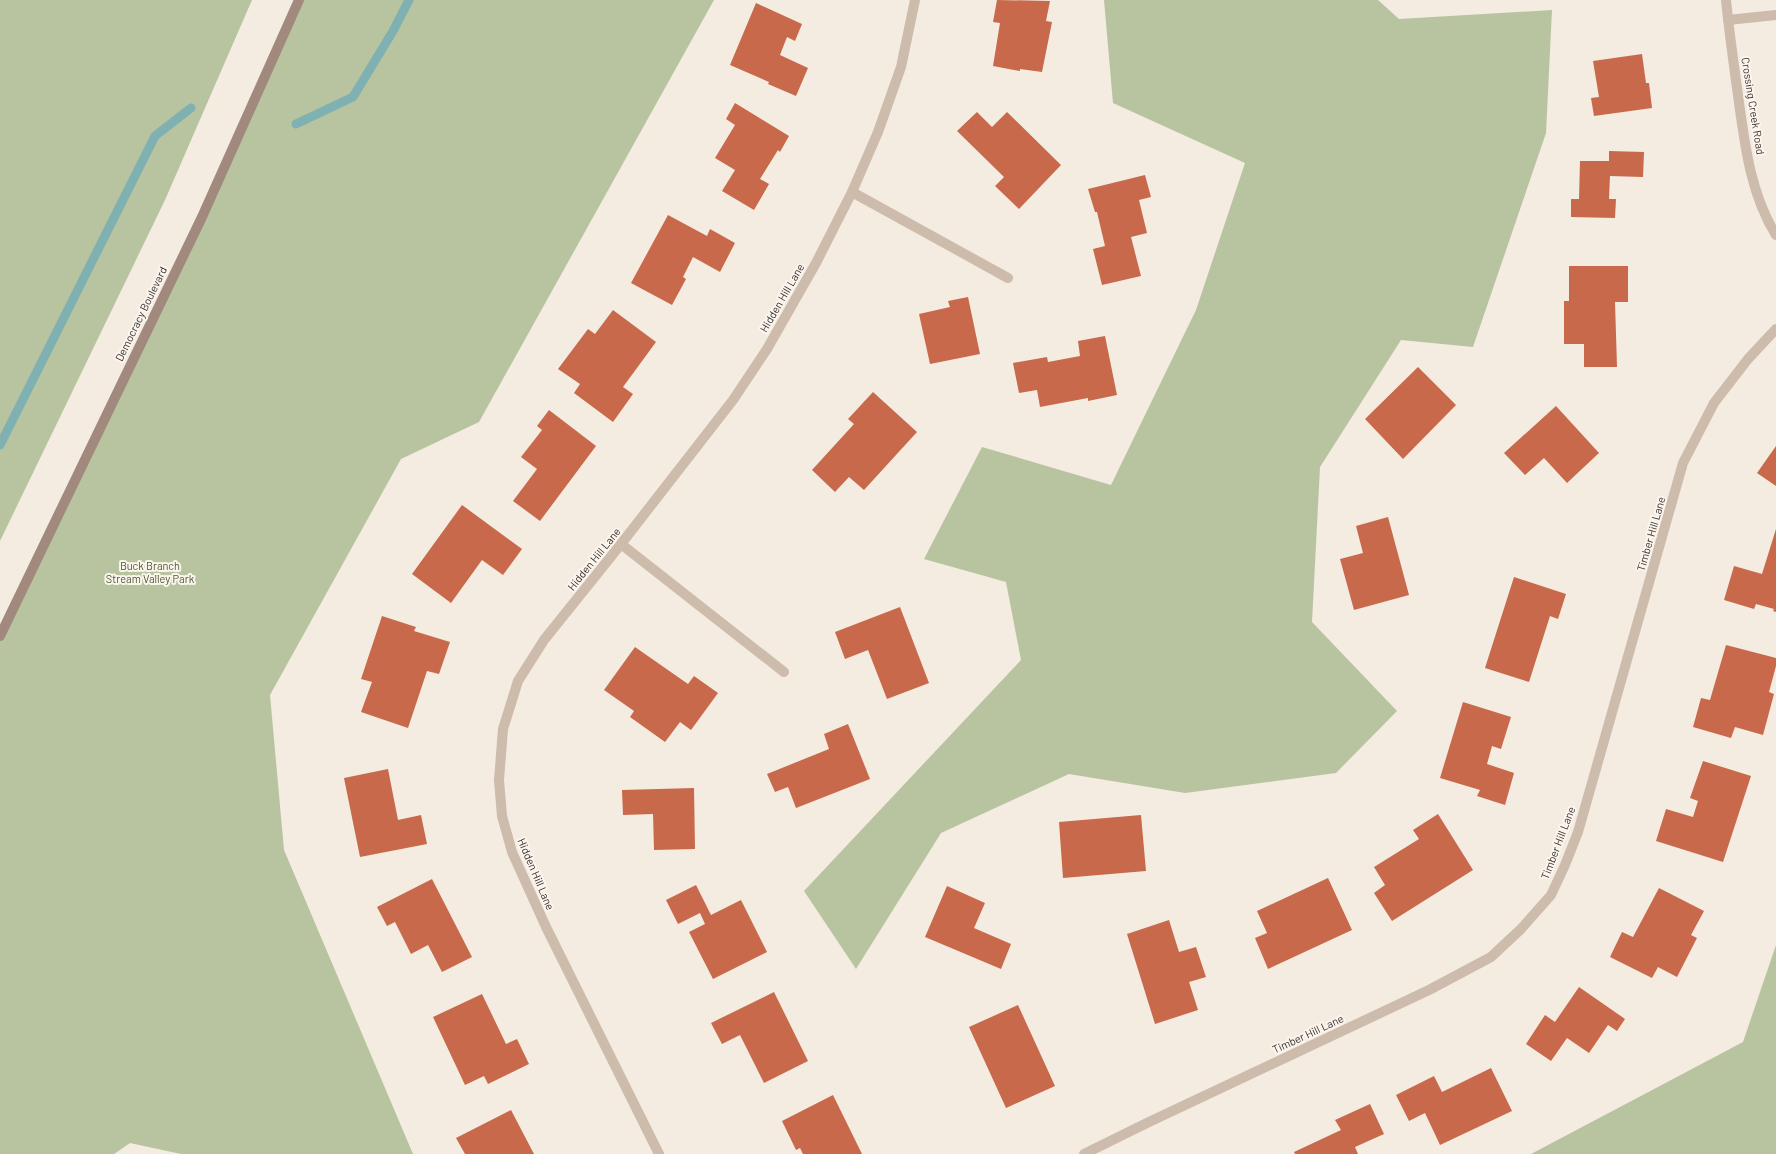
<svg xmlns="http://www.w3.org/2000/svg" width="1776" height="1154" viewBox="0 0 1776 1154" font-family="Barlow,sans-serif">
  <rect width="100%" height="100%" fill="#f4ebe1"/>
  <path fill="#b8c4a0" d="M0 0H252L165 200 0 541Z
    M299 0H714L479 422 401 459 270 695 284 850 413 1154H181L130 1143 114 1154H0V636Z
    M1104 0H1378L1399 19 1552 10 1546 133 1473 347 1401 340 1320 467 1312 622 1397 711 1336 773 1185 793 1069 774 941 833 856 969 804 891 1021 660 1006 582 924 559 982 447 1111 485 1196 310 1245 163 1113 103Z
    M1776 945V1154H1531L1743 1042Z"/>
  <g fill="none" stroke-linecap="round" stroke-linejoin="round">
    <path stroke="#7fb0b2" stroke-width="9" d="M296 124 353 97 393 31 409 0
      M0 445 155 136 191 108"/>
  </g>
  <path fill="#c8694b" d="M997 0 1050 1 1046 21 1052 22 1042 72 1020 69V71L993 66 1000 23 993 22Z
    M756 3 802 24 795 41 787 37 780 55 808 68 796 96 768 84 769 82 730 65Z
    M1642 54 1646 83H1649L1652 108 1594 116 1591 98 1599 97 1593 61Z
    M735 103 789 136 780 152 778 150 760 179 769 184 754 210 722 191 735 170 715 158 735 125 726 119Z
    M977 112 992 127 1007 112 1061 165 1019 209 995 186 1004 177 957 131Z
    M1609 151 1644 152 1643 177 1610 176 1609 199H1616L1615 218 1571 217V199H1579L1580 161H1609Z
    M1145 175 1151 197 1139 200 1147 233 1131 237 1141 276 1102 285 1093 249 1105 246 1097 212H1095L1088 189Z
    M668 215 707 236 710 229 735 243 720 272 693 257 683 277 686 279 672 305 631 283Z
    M1569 266H1628V302H1615L1617 367H1584V344H1564V301H1569Z
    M968 297 980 354 930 364 919 314 950 307 948 301Z
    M613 310 656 342 623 387 633 394 613 422 574 393 580 384 558 369 588 329 595 334Z
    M1105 336 1117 395 1088 401V398L1040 407 1037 390 1019 393 1013 363 1047 357 1048 362 1080 356 1078 341Z
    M1418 367 1456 405 1403 459 1365 419Z
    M873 392 917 432 864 490 849 477 835 492 812 470 854 424 848 419Z
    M1556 406 1599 453 1567 483 1544 458 1525 475 1504 453Z
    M549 410 596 446 540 521 513 501 537 469 521 457 542 430 537 426Z
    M1776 446V486L1757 473Z
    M462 505 522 549 503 575 482 560 451 603 412 574Z
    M1388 517 1409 595 1354 610 1340 559 1363 553 1356 526Z
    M1776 529V612L1773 611 1774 609 1756 604 1754 609 1724 600 1734 566 1762 574Z
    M1514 577 1566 594 1558 619 1550 616 1529 682 1485 668Z
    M900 607 929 683 887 699 868 650 845 659 835 632Z
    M382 616 416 627 414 631 450 642 439 674 427 671 408 728 361 712 372 682 361 679Z
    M1726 645 1776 658V666L1769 692 1774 694 1763 735 1735 727 1731 738 1693 727 1701 698 1710 700Z
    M635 647 688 684 694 676 718 693 691 730 680 722 665 742 630 717 634 711 604 690Z
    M1463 702 1511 717 1501 749 1492 746 1487 764 1514 773 1505 805 1477 796 1480 790 1440 778Z
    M848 724 870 779 796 808 788 787 775 792 767 774 829 749 824 734Z
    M1703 761 1751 776 1723 862 1656 841 1666 809 1693 817 1698 801 1690 798Z
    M388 769 398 820 421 815 427 844 360 857 344 778Z
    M694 788 695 849 654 850 653 814 623 815 622 790Z
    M1438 814 1473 870 1392 921 1374 893 1385 885 1374 867 1419 839 1413 830Z
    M1141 815 1146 871 1063 878 1059 822Z
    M1328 878 1352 930 1268 969 1255 938 1267 933 1257 911Z
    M432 879 472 957 442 972 428 945 411 954 395 922 387 926 377 907Z
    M696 885 711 915 741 900 767 952 713 979 689 932 705 924 700 913 678 924 666 900Z
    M947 886 985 903 974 928 1011 944 1001 969 925 937Z
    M1659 888 1704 911 1691 935 1697 938 1677 977 1658 967 1652 978 1610 957 1622 932 1633 937Z
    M1169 920 1179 952 1196 947 1206 977 1189 982 1198 1010 1155 1024 1127 934Z
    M1579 987 1625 1019 1617 1031 1608 1025 1589 1053 1567 1038 1551 1061 1526 1044 1545 1015 1555 1022Z
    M774 992 808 1061 764 1083 740 1035 722 1044 711 1023Z
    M482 994 506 1044 517 1039 529 1064 488 1084 484 1076 465 1085 433 1017Z
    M1018 1005 1055 1086 1006 1108 969 1027Z
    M1491 1068 1512 1111 1440 1145 1425 1113 1409 1121 1396 1095 1434 1076 1442 1092Z
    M833 1095 862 1154H803L800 1148 796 1150 782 1121Z
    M1370 1104 1384 1134 1355 1147 1358 1154H1295L1294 1152 1341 1130 1335 1120Z
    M511 1110 534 1154H465L456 1138Z"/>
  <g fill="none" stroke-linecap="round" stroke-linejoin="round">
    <path stroke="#cdbbac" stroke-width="10" d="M1728 20 1776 15
      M852 192 1008 278
      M621 544 784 672"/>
    <path stroke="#cdbbac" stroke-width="10" d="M1726 0C1729 30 1733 59 1737 88 1744 138 1749 192 1776 235
      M659 1154 546 927 512 852 502 816 499 780 503 729 518 681 544 640 621 544 733 400 767 349 816 263 852 192 878 132 901 67 915 0
      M1084 1154 1149 1122 1429 990 1491 957 1521 929 1551 895 1565 865 1578 832 1683 463 1714 403 1748 359 1776 329"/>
    <path stroke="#a18a7d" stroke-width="10" d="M0 636 202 217 299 0"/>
  </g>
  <g text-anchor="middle" stroke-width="4" stroke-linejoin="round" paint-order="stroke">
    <g font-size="11" fill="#3b302b" stroke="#fbf5ee">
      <text transform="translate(1753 106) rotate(81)" y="4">Crossing Creek Road</text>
      <text transform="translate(782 298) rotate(-60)" y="4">Hidden Hill Lane</text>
      <text transform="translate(141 314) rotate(-64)" y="4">Democracy Boulevard</text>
      <text transform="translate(1651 534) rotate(-74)" y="4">Timber Hill Lane</text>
      <text transform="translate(594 559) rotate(-51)" y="4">Hidden Hill Lane</text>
      <text transform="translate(1558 843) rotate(-69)" y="4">Timber Hill Lane</text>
      <text transform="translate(536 874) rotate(67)" y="4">Hidden Hill Lane</text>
      <text transform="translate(1308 1034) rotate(-25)" y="4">Timber Hill Lane</text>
    </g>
    <g font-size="11" fill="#4a5a2e" stroke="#fbf5ee">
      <text x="150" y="570">Buck Branch<tspan x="150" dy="13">Stream Valley Park</tspan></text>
    </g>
  </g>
</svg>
